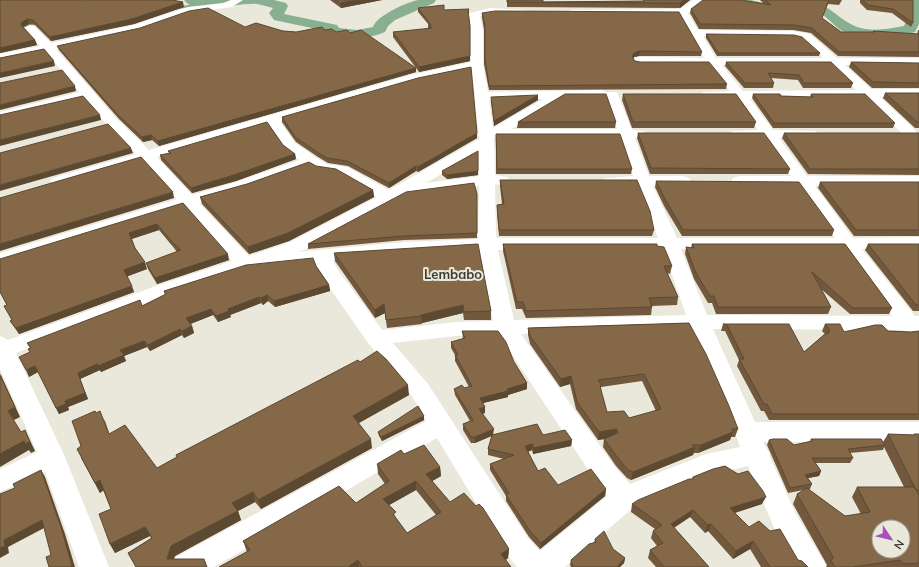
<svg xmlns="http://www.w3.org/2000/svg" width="919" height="567" viewBox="0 0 919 567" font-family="Mulish,sans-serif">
  <rect width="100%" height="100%" fill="#eae7db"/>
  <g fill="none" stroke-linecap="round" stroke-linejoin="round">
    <path stroke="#89af91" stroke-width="2.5" d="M176 8 204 4
      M18 29 35 22"/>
    <path fill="#89af91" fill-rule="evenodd" d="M184 0H274L286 3 288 6 284 14 337 25 339 28 357 30 373 27C376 16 409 1 419 0 425 0 430 0 436 0L434 3 395 20 388 26 385 32C366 40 348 39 328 34L326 31 274 20 269 13 273 8C268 7 263 5 257 4 240 2 195 16 184 0Z
      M728 0H751L792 10H794L796 4C833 0 830 16 857 27 872 32 889 29 904 26L911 7 907 0H919V24L915 32C892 38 866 42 844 32 831 25 823 9 808 10L806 16 792 18 730 3Z"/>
    <path fill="#fff" fill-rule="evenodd" d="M231 0H243L232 7 189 13 140 30 56 49 118 120 149 150 410 75 471 62V30L469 15 470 13 490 8 526 10 527 12 526 14 522 15H490L480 16 483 30V64L488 92 602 90 607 92H617L632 130 644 131 646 134 644 137 635 138 649 176H683L689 178 691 181 689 184 683 186H653L677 238H835L798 186H739L733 184 731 181 733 178 739 176H791L764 138 732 137 730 134 732 131 758 130 736 99 703 98 701 95 703 92 730 91 709 65 635 64 633 61 635 58 639 57 704 58 679 15H574L570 14 569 12 570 10 680 9 693 0H705L688 13 698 30 793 31 806 33 810 34 837 58H919V66L845 65 871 89H919V97H880L915 130 917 133 915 136 910 137 905 136 864 98 750 99 773 130 816 131 818 134 816 137 779 138 807 176H919V186H815L853 238 919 237V249H862L915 316H919V336C912 338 907 336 903 330L713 329 755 422H919V442H763L770 454 769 455 795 512 827 567H796L774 528 748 466 710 475 635 506 565 567H517L508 556 437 438 214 567H172L176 557 426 421 412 396 368 343 318 271 315 262 247 269 170 294 16 353 65 457 109 567H79L45 472 0 492V469L37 452 0 369V336L8 340 156 286 232 261 185 207 0 265V253L177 199 143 161 64 184 58 186 52 184 50 181 52 178 136 154 108 126 85 99 0 120V112L79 92 46 52 0 62V54L40 46 24 28 30 25 34 26 51 43 134 25 188 7 223 3ZM703 36 793 37 802 39 823 58H716ZM722 65H830L856 90 743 91ZM472 69 479 139 389 190 347 167 327 164 317 158 295 143 280 121 418 81ZM606 97 617 129H512L563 99ZM543 99 493 128 489 100ZM268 125 285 149 299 160 236 182 192 195 157 157ZM494 137 620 138 633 176 605 178 603 181 605 184 637 186 658 238H496L495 185 507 183 509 180 507 177 495 175ZM479 152V176L426 183ZM310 167 317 171 337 174 377 197 290 242 249 256 199 203 248 190ZM479 186 478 239 404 242 296 252 304 250 406 195ZM663 249 686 315 514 320 498 250ZM681 249H843L892 316 707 315ZM479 250 493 321 456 322 382 330 338 270 333 260 404 254ZM691 329 728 413 740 447 706 454 630 484 615 467 521 334ZM499 335 597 483 607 496 540 551 528 538 428 384 393 343 456 336Z"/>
  </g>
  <path fill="#72593d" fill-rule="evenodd" d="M0 0 83 1 184 7 134 24 51 41 35 25 29 24 23 27 35 40 37 45 0 53Z
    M330 0H382L341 8Z
    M507 0 543 2 643 1V0H690L680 8 507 7Z
    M760 0H842L839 5 828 4 822 18 841 32H873V31L917 34 918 30H919V57L838 56 811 33 793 30 699 29 690 13 691 9 764 4Z
    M860 0H913V23L911 27 892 13 867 10 860 3Z
    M418 8 444 10 469 9V13L468 14 470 61 419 72 393 37V32L428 29V25H429L418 12Z
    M482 13 702 52 701 56H639L634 57 633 58 635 61 727 84 726 89 489 90 484 64V30L482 17Z
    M245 27 296 32 325 30 336 32 350 33 416 72 159 146 152 140 143 142 119 119 59 50 57 46Z
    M706 34 820 53 819 56H717L706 38Z
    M726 62 853 83 851 88H803L798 80 771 78 774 83 773 88H744L725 66Z
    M851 62 919 63V88H872L849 67Z
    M885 93H919V128H915L883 98Z
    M623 94 756 122 754 128H632L622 100Z
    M753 94 781 96 810 97 811 94 895 123 893 128H773L752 98Z
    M491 97 538 100 494 126 491 101Z
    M282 117 477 138 418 172 416 171 389 188 348 166 328 163 318 157 296 142 282 122Z
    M518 122H616L615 128H517Z
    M638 133 790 169 788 174H650L637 138Z
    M784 133H919V175L808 174 782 138Z
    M496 138 632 169 631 174H496Z
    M283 145 295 154 296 159 236 181 192 193 161 160 160 155 169 153 168 151Z
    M316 166 373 190 374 197 289 241 249 254 202 204 200 197Z
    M442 171 478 175 447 179 442 175Z
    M500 180 654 230 652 236H499L497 212V205L502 204 500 186Z
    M656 181 834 230 832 236H682L664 206 655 187Z
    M820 182H919V236H854L818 188Z
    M477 194V238L404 240 308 249V244Z
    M183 203 229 260 157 284 148 269 146 263 177 252 174 248 159 230 132 239 135 248 147 269 127 276 134 292 19 334 14 327 10 321 12 320 4 306 7 305 0 292 1 290Z
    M503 244 657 246 672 266 670 274 667 273 678 297 677 305 652 306V307L651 315 526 318 522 309H516L503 251Z
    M692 244H845L892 308 889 314H850L821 289 831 307 828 314H716L712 303H708L694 279 685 254 686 247 691 248Z
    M868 244H919V311H913L865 250Z
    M334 253 491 311V320H464L463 313 422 323V324L387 328 385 313 375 318 335 261Z
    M316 266 329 285 330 291 275 307 268 301 263 305 261 303 230 315 231 317 218 322 213 315 190 324 192 326 194 333 184 338 182 335 150 351 147 347 124 356 126 361 101 372 100 370 80 379 88 399 68 407 69 410 59 414 38 372 29 377 30 348 27 343 142 306 165 295 164 291Z
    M689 323 738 429 735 437H731L730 440 698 453H694L693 455 631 480 627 478 616 466 603 447 604 439H605L598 440 576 409 570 384 560 387 530 344 528 335V328ZM642 381 656 411 629 418 607 412 601 391V387Z
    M723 324 804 352 825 334 822 331 825 324 844 332 888 331 911 332 919 331V420H769L764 411H761L737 366 739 360 725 331H721Z
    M462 331 514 362 527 383V389L508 395V397L483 403 485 407V413L482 414 493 434 543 435 572 440 571 446 533 454 532 450 528 452 538 471 558 485 606 489 605 496 540 549 529 537 506 501V496L490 470V464L504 459 488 455V449L492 436 475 443H471L463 430V424L470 421 455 395 454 389 464 388 469 387 455 361V355L451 348V342L463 339Z
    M360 362 409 395 359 423 372 448 261 509 255 502 238 511 241 520 175 556 136 567 128 553 151 538 150 536 115 553 110 544 111 509 103 490 100 493 81 458V446L96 413 105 421 109 433 157 468 177 457 176 455Z
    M424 416V420L382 441 379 436 378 432Z
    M888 434 913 435 914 434H919V567H826L827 565 793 504 797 494 804 490 788 493 767 445 769 440 794 445 810 442 811 439 883 442ZM884 447 904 487H857L852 497 861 514 845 516 808 489H810L812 484 808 478 819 476 821 471 815 463H850L853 458 850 453 883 450Z
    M404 454 440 467 441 476 432 481 450 502 509 549 508 558 506 560 511 567H219L247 552 243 541 356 503 385 484 378 474 377 464ZM416 490 436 515 407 533 396 518 389 505Z
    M693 477 762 504 735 513 749 527 808 567H761L750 549 733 559 708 531 705 533 690 517 674 528 709 567H656L648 558 650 550 657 546 651 538 653 531 655 529 631 512 632 504 692 479Z
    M595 539 613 549 625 558 624 563 620 567H571L570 565 571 560 594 543Z"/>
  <path fill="#5c4932" d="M359 0H382L341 8 340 3Z
    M685 0H690L680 8V3Z
    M183 2 184 7 134 24 51 41 50 37Z
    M28 19 29 24 23 27 21 25 22 22Z
    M35 40 37 45 0 53V48Z
    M640 51 639 56 634 57 632 62V57L634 53Z
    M470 56V61L419 72V67Z
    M54 61 55 66 0 78V73Z
    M416 68V72L159 146 158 141Z
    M75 86 76 91 0 110V105Z
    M538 95V100L494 126V121Z
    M100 115 101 120 0 146V140Z
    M477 133V138L418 172V167Z
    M151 135 152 140 143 142 142 137Z
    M131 148 133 153 0 191V185Z
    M295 154 296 159 236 181 192 193 191 188Z
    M416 166V171L389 188V183Z
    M478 171V175L447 179V175Z
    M373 190 374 197 289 241 249 254 248 247Z
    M173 192 174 198 0 251V244Z
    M157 224 159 230 131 239 129 233Z
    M228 254 229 260 157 284 155 278Z
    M145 262 147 269 126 277 124 270Z
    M329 285 330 291 275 307 274 301Z
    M132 286 134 292 19 334 16 328Z
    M267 295 268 301 263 305 261 298Z
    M259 297 261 303 230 315 231 317 218 322 216 316 228 309Z
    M384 304 385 313 375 318V310Z
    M463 305V313L422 323 421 315Z
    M211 309 213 315 188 325 186 318Z
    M192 326 194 333 184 338 182 331Z
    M180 329 182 335 150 351 148 345Z
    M144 341 147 347 124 356 126 361 101 372 98 366 120 350Z
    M97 364 100 370 80 379 88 399 68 407 69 410 59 414 56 408 65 401 78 373Z
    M35 366 38 372 29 377 26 370Z
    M0 373 20 417 14 420 8 411Z
    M571 376 570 384 560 387 561 379Z
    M527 383V389L508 395V397L479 404 480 398Z
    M408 385 409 395 355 425 353 416Z
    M485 407V413L479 415V409Z
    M424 416V420L382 441 381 437Z
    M494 429 493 435 475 443V437Z
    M617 429 615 437 598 440 599 432Z
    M25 430 35 451 31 453 29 450 0 467V454Z
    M733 432 730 440 698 453 701 445Z
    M371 439 372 448 261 509 258 500Z
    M572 440 571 446 533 454V448Z
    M533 444 532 450 524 453 525 446Z
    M695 447 693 455 631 480 633 472Z
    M440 467 441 476 427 484 426 474Z
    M41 470 45 477 65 534 75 567H70Z
    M821 471 819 476 803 479 805 475Z
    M100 480 104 490 100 493 95 483Z
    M416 481V490L384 508 383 499Z
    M606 489 605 496 540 549 541 543Z
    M253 492 255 502 238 511 241 520 175 556 171 567 167 559 171 546 232 503Z
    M766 497 762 504 727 515 730 508Z
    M693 510 690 517 668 531 671 524Z
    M42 520 46 527 8 547 9 553 0 558V548L4 540Z
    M711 524 708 531 705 533 708 525Z
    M145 527 150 536 115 553 110 544Z
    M753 541 750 549 733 559 736 551Z
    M509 549 508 558 500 563 501 554Z
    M625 558 624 563 620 567H617Z
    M358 560 359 567H348Z"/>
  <path fill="#846847" stroke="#5c4932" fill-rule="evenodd" d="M0 0H80L83 1 85 0H172L183 2 132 19 50 37 33 20 28 19 22 22 21 25 35 40 0 48Z
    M335 0H359L340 3Z
    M507 0H543V2L644 1V0H685L680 3 507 2Z
    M703 0H741L771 5 765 0H829L822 18 841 32H874L873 31 919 34V52H839L812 28 794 25 700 24 691 9Z
    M863 0H913V23L893 9 868 5Z
    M444 5V10L469 9 468 11 470 26V56L419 67 393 32 432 28 428 25H431L418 8Z
    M208 8 245 27 256 23 283 31 296 32 322 27 325 30 332 29 336 32 347 30 350 33 361 30 416 68 158 141 151 135 142 137 118 115 57 46 140 28 189 11Z
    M495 11 679 12 702 52 640 51 634 53 632 57 635 61 640 62H709L727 84 489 86 485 59V26L482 13Z
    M706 34 794 35 802 37 820 53H718Z
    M44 49 54 61 0 73V58Z
    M726 62H831L853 83H804L799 75 768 73 774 83H745Z
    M851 62 919 63V83L873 82Z
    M471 67 477 133 418 167 416 166 389 183 347 161 327 158 317 152 295 137 282 117 418 78Z
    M62 70 75 86 0 105V83Z
    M885 93H919V122H917Z
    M565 94H606L616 122H518Z
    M623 94H736L756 122H633Z
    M753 94H780L781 96 813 97 811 94H865L895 123H774Z
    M538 95 494 121 491 97Z
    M83 96 100 115 0 140V115Z
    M267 122 283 145 295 154 234 175 191 188 160 155 171 153 168 151Z
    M108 124 131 148 0 185V153Z
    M638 133H764L790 169 651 168Z
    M784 133H919V169H810Z
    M496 134H620L632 169H497Z
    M478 151V171L447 175 442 171Z
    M141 157 173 192 0 244V198Z
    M309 162 316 166 336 169 373 190 288 233 248 247 200 197 247 184Z
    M500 180H637L650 211 654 230H499L497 205 504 204Z
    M656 181 799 182 834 230H683L665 199Z
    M820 182H919V230H856Z
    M474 183 477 194V233L404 236 308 244 406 192Z
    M183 203 228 254 155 278 146 263 181 250 172 242 157 224 129 233 135 248 145 262 124 270 132 286 16 328 10 321 12 320 4 306 7 305 0 292V291L1 290 0 287V259Z
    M478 244 491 311 464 312 463 305 421 315V316L386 320 384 304 375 310 334 253Z
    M503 244H657V246L664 247 672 266H664L678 297 649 298 652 307 526 311 523 302H517Z
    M692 244H845L892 308H853L812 272 831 307H718L714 296H710L696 273 686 247 694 248Z
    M868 244H919V305H916Z
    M313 258 316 266 329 285 274 301 267 295 261 298 259 297 228 309 229 311 216 316 211 309 186 318 192 326 182 331 180 329 148 345 144 341 120 350 124 355 98 366 97 364 78 373 85 393 65 401 66 404 56 408 35 366 26 370 19 357 30 352 28 349 31 348 27 343 140 300 142 306 166 294 164 291 246 265Z
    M689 323 706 354 729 406 738 429H732L733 432 701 445H692L695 447 633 472 628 470 618 458 604 439 618 433 617 429 599 432 577 402 571 376 561 379 530 336 528 328ZM644 374 661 409 629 418 624 411 607 412 600 386H602L598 380Z
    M723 324H789L804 352 825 334 829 333 828 331 830 330 825 324H840L844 332 875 325H882L888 331 911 332 919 331V414H772L767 404H764L739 359H744L727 325Z
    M462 331H498L506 342 514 362 527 383 507 389 508 391 480 398 485 407 479 409 494 429 475 437H471L463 424 473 420 454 389 462 385 464 388 472 386 455 355H458L451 342 465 338Z
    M377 351 386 359 408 385 353 416 371 439 258 500 253 492 232 503 238 511 171 546 167 559H204L207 567H136L128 553 152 538 145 527 110 544 99 514 111 509 100 480 95 483 77 449 81 446 72 421 95 411 96 413 100 411 109 434 125 425 157 468 177 457 176 455 358 360 360 362Z
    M0 375 15 407 8 411 21 432 25 430 30 442 25 444 24 441 0 454Z
    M418 406 424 416 381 437 378 432Z
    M537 424 543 435 565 430 572 440 533 448V444L525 446 538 471 545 468 558 485 591 469 606 489 541 543 530 531 506 495 509 493 490 464 514 455 488 449 492 435Z
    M888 434 915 435 914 434H919V490H916Z
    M773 439H787L794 445 812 441 811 439H881L885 445 848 449 853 458H812L821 471 805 475 812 484 790 488 769 440Z
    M424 445 440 467 426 474 450 502 464 493 476 506 479 504 483 508 509 549 501 554 511 567H362L358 560 348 567H219L250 550 243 541 339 486 356 503 389 481 377 464 401 450 404 454ZM416 481 441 512 407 533 393 514 396 512 383 499Z
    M725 466 738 474 748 471 763 491 766 497 730 508 749 527 759 521 770 531 780 529 798 560 802 561 808 567H770L753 541 736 551 711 524 708 525 693 510 671 524 709 567H664L650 550 663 543 653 531 662 525 632 504 638 500 689 479H693V477L713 469Z
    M41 470 61 527 72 566 70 567H49L46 557 51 555 42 520 4 540 5 546 0 548V494L15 488 13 484Z
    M857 487H914L919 495V563L903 564 900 560 853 567H835L830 559H833V557L797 494 807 488 845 516 870 512ZM879 527H903V551H879Z
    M604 531 613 549 625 558 617 567H573L571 560 589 544 596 542 595 539Z"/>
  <g text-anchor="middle" stroke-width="4" stroke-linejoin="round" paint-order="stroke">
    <g font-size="13" font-weight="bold" fill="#3d3b31" stroke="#eae7db">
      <text x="453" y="279">Lembabo</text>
    </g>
  </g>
  <g transform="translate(891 539) rotate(125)"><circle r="19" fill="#eae7db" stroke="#9f9d94"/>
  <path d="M0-3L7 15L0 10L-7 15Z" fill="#aa4fbb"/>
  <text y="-6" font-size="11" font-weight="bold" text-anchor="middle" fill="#2e2d29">N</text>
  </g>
</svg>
